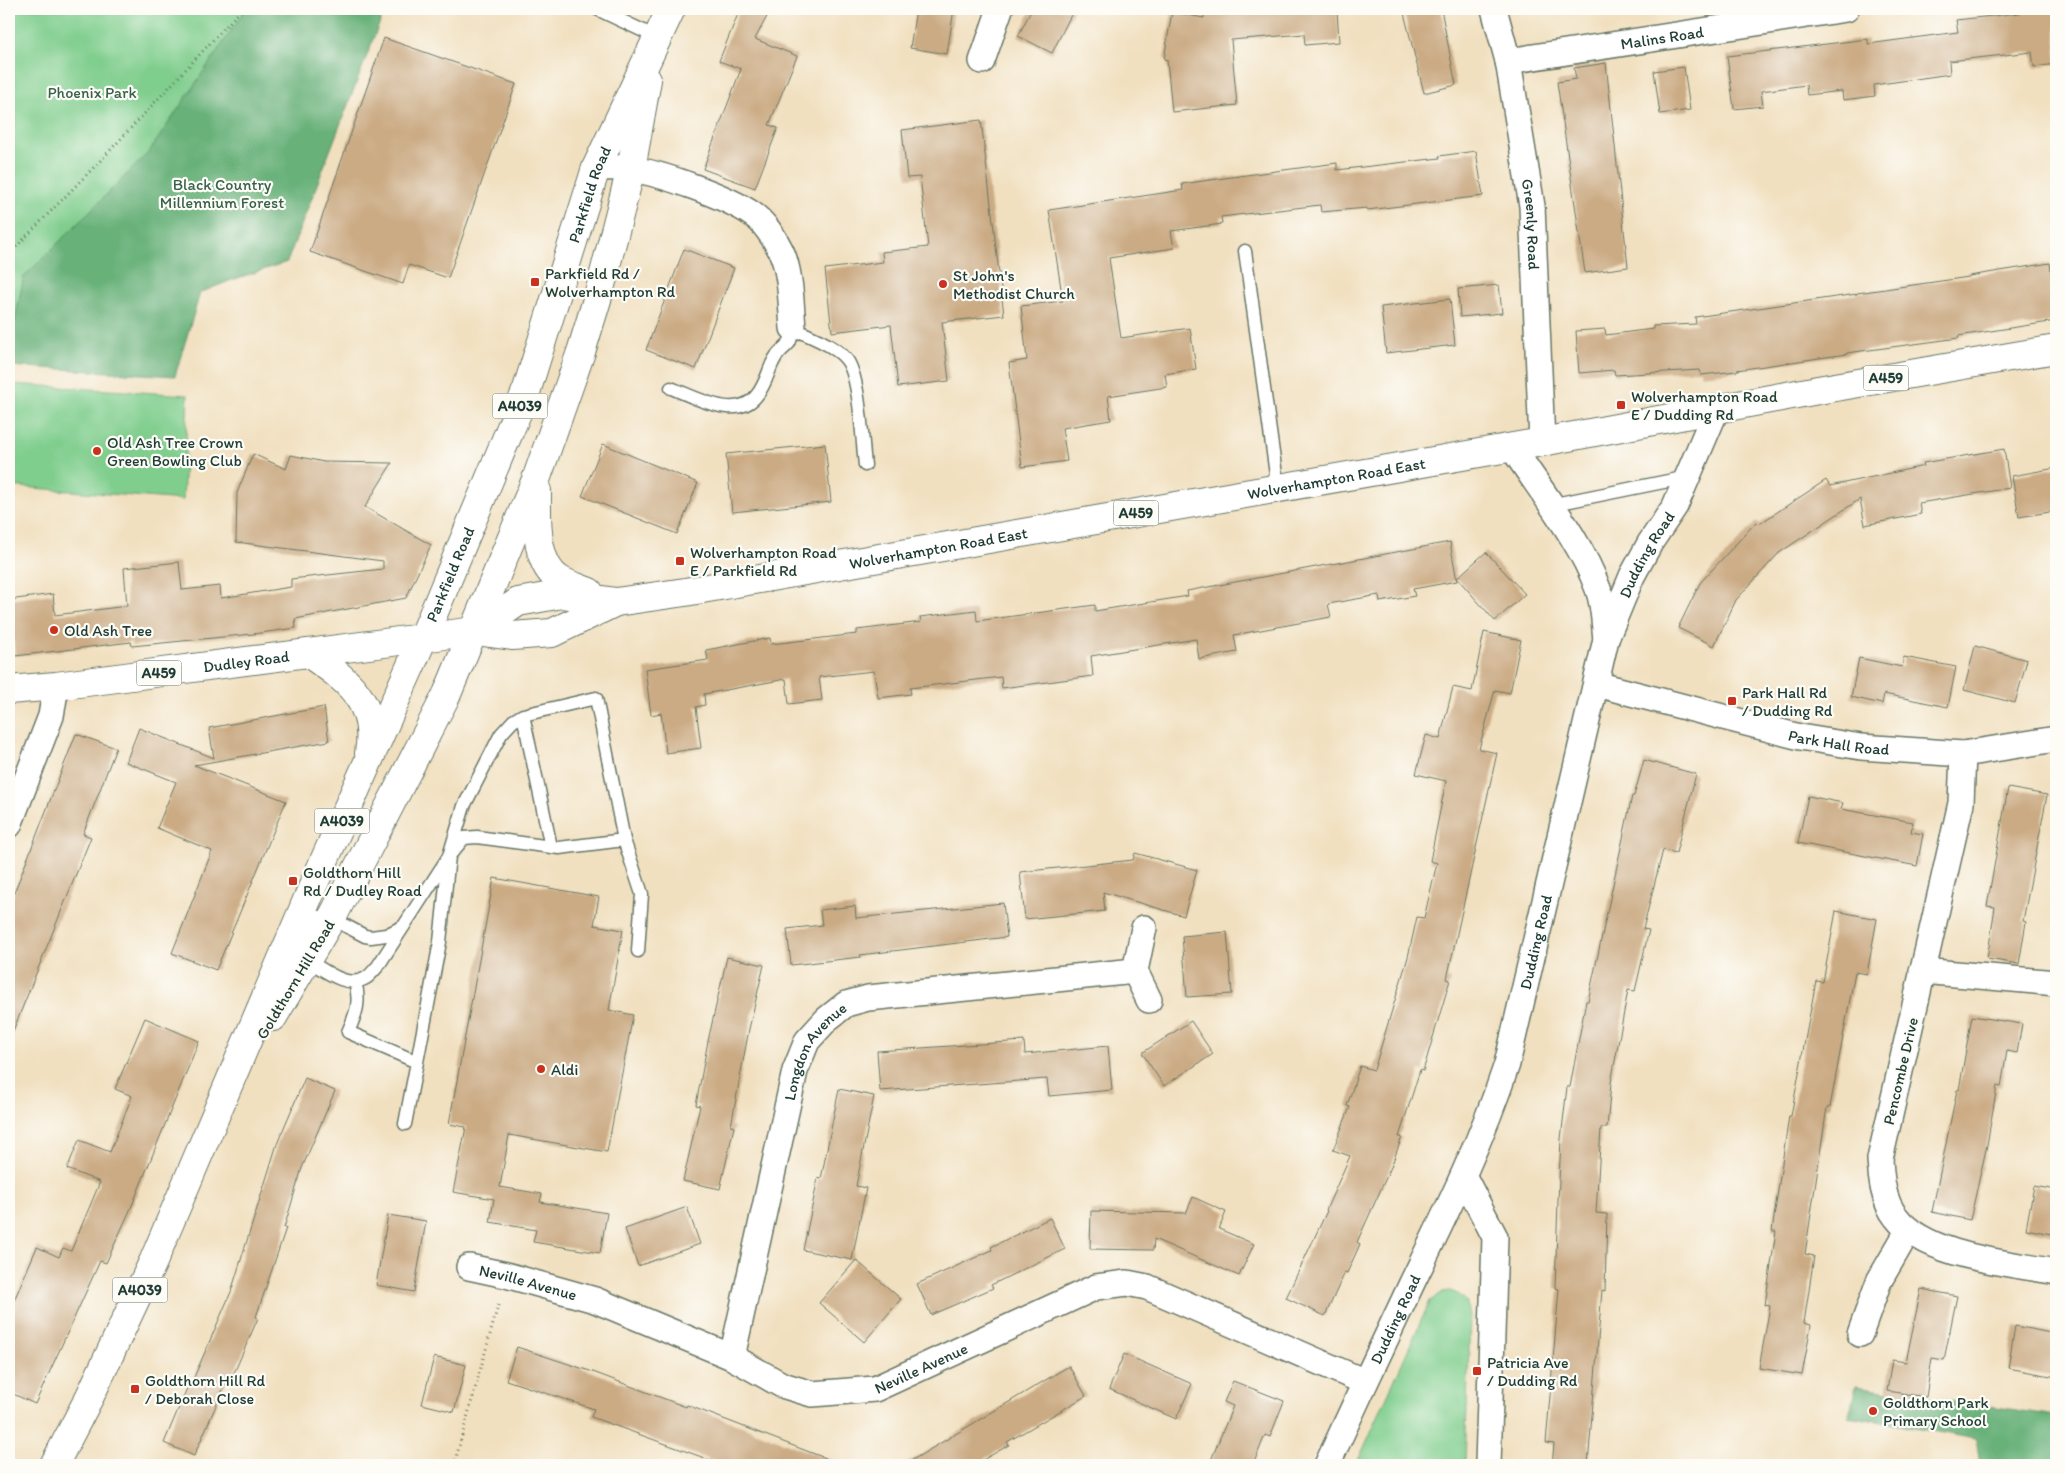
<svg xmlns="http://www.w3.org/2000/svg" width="2065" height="1474" viewBox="0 0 2065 1474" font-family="Itim,sans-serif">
  <rect width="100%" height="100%" fill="#fdfcf7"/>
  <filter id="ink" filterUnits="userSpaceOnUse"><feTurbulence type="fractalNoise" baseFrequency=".02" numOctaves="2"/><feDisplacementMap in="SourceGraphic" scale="10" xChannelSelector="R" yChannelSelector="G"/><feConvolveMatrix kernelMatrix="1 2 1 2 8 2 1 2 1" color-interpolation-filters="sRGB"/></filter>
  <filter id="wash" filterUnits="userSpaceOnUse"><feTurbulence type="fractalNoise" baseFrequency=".0096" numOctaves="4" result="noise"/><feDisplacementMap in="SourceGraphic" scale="20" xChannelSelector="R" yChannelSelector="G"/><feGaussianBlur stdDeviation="1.12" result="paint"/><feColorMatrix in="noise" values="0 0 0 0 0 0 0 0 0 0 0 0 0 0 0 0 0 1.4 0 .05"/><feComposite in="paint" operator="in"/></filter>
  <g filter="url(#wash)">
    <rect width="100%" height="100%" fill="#f1e0c0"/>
    <path fill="#80ce8e" stroke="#508661" d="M9 9H348L149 152 24 277 9 350Z
      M12 384 188 395 183 500 9 486V416Z
      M1450 1291C1464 1295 1468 1302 1470 1316L1465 1465H1356L1430 1301 1443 1292Z"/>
    <path fill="#68b179" stroke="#447756" d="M246 9H385L287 262 229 281 200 293 175 376 9 366V350L24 277 149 152Z
      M1856 1386 2056 1416V1465H1980L1976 1439 1849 1416Z"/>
    <g id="blocks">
      <path fill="#cbab84" d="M740 9H771L755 39 797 56 769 125 778 128 755 188 703 169 741 69 719 61Z
        M916 9H954L947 54 910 48Z
        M1032 9H1074L1052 53 1018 36Z
        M1231 9H1337L1339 42 1305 45 1304 34 1231 40 1237 105 1172 112 1167 60 1164 59 1172 12 1204 18V11Z
        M1403 9H1441L1456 85 1424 93Z
        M2056 9V64L2034 67 2032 52 1949 61 1950 74 1874 85 1875 96 1843 100 1842 91 1807 95 1806 85 1761 91 1763 106 1734 109 1727 56 1868 39V44L1958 32 1956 20Z
        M384 38 516 84 448 278 409 265 403 284 310 252Z
        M1606 63 1628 267 1585 273 1557 82 1576 79 1574 68Z
        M1684 67 1690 110 1660 114 1654 71Z
        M981 120 1004 315 942 322 949 381 898 387 891 325 832 332 825 269 883 262 882 252 928 247 920 177 907 178 902 130Z
        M1476 151 1483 196 1367 210V208L1321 212 1320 205 1221 217 1222 224 1171 231 1174 248 1109 258 1121 338 1190 328 1196 369 1165 374 1167 387 1108 396 1111 420 1062 428 1067 461 1022 467 1009 363 1027 360 1021 306 1063 301 1049 210 1183 190 1182 184 1246 175 1337 163V170L1440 158 1439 156Z
        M684 249 734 268 696 369 646 350Z
        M2050 263 2053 287H2056V321L1958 336 1959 338 1847 353V354L1737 370V371L1701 375 1700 370 1615 375 1614 370 1579 373 1576 331 1605 329 1606 335 1653 329V326L1696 324 1695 317 1857 294V293L1969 277V276Z
        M1499 285 1502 313 1460 317 1458 289Z
        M1450 299 1455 345 1386 353 1381 307Z
        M603 444 698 483 677 534 582 496Z
        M825 444 831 502 732 512 726 454Z
        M2004 449 2010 488 1919 503 1921 514 1865 525 1860 499 1779 553 1736 600 1714 646 1678 628 1700 583 1756 522 1759 524 1826 480 1830 486 1924 466 1923 463Z
        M253 454 286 469 291 455 324 462 392 463 365 507 431 545 406 598 295 619 296 628 253 634 132 646 131 642 15 656 9 600 53 594 55 615 127 606 124 568 179 562 182 590 220 586 221 598 291 587V579L383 569V561L236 542 237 493Z
        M2056 468V511L2019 517 2012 476Z
        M1450 542 1457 581 1413 589 1415 596 1380 602 1379 595 1328 604 1331 617 1234 635 1237 652 1199 659 1196 639 1091 656 1093 676 1002 688 1001 677 910 688 911 694 878 698 874 671 819 677 822 700 789 704 786 679 704 694 705 705 696 707 701 748 666 753 661 713 651 715 645 669 708 660 706 650 770 638 771 644 857 634V630L921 622 920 617 976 610 977 621 1095 605V611L1188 596 1187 591Z
        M1486 552 1525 594 1495 621 1457 578Z
        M1484 632 1521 640 1510 693 1495 690 1479 749 1497 753 1447 979 1450 980 1423 1071 1420 1070 1399 1137H1402L1391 1167 1357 1242 1360 1244 1347 1273 1345 1272 1325 1316 1286 1298 1327 1211 1326 1210 1350 1156 1333 1150 1350 1107 1347 1106 1360 1066 1374 1070 1408 957 1417 917 1424 918 1437 863 1430 861 1446 781 1416 774 1426 735 1440 739 1453 687 1472 691Z
        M1975 646 2027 660 2015 703 1964 690Z
        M1904 657 1956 667 1948 707 1884 694 1882 704 1851 697 1859 658 1902 667Z
        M324 707 329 741 194 765 286 801 216 970 172 953 212 851 157 828 176 782 126 762 139 728 214 758 209 728Z
        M76 734 116 748 83 834 91 837 9 1041V906Z
        M1644 760 1696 774 1676 853 1663 850 1643 929 1649 930 1635 991 1628 990 1611 1083 1607 1128H1601L1596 1213 1607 1214 1605 1291 1602 1290 1588 1465H1552L1554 1444 1546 1443 1559 1289 1555 1288 1558 1201 1561 1139 1567 1087H1570L1586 1001H1588L1632 796H1634Z
        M2008 788 2047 795 2023 921 2026 922 2019 964 1987 959 1995 907 1987 906Z
        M1808 796 1843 803 1841 809 1913 822 1911 832 1923 834 1917 866 1798 843Z
        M1135 853 1197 870 1184 916 1103 892 1105 911 1025 919 1020 872 1133 860Z
        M494 878 599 897 594 925 623 930 609 1010 633 1015 607 1152 509 1135 500 1187 542 1194 540 1202 607 1213 600 1253 533 1242 536 1230 490 1222 494 1199 453 1192 466 1127 449 1124Z
        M1003 903 1007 937 860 955 861 957 791 965 787 929 822 925 820 910 855 906 856 918Z
        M1836 911 1877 919 1867 974 1855 972 1830 1107H1827L1805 1254 1814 1256 1804 1323 1811 1325 1802 1375 1759 1368 1770 1306 1765 1305 1776 1231H1772L1789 1116H1791L1816 981 1823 982Z
        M1227 932 1232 994 1187 997 1182 936Z
        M727 957 764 965 749 1029 731 1126 734 1127 720 1189 683 1181 700 1106 696 1105 708 1041Z
        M1972 1016 2022 1024 2017 1053 2007 1051 2001 1087 1997 1086 1987 1145 1970 1220 1932 1212 1957 1090H1959Z
        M145 1018 199 1041 131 1208 106 1263 100 1261 35 1404 9 1392V1312L37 1247 59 1257 63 1248 71 1251 100 1182 67 1169 79 1140 110 1152 132 1096 115 1089Z
        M1191 1021 1213 1054 1164 1086 1142 1053Z
        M1024 1041 1025 1054 1108 1046 1112 1090 1049 1096 1047 1079 880 1091 877 1051Z
        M305 1078 335 1091 302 1168 284 1228H286L256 1317 258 1318 231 1380 228 1378 194 1456 164 1443 190 1381 192 1382 231 1292 277 1144Z
        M839 1089 874 1096 856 1186 866 1188 852 1260 803 1250 818 1178 821 1179Z
        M2034 1186 2056 1190V1235L2026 1229Z
        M1193 1197 1226 1212 1219 1229 1254 1244 1239 1276 1154 1239 1153 1250 1090 1249 1091 1211 1186 1213Z
        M687 1207 700 1244 638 1266 625 1229Z
        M388 1215 426 1221 414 1292 376 1285Z
        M1050 1218 1065 1249 991 1285 993 1288 931 1315 917 1284 992 1250 991 1247Z
        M856 1260 901 1299 864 1342 819 1303Z
        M1921 1289 1957 1296 1944 1360 1932 1358 1926 1397 1887 1391 1892 1360 1906 1362Z
        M2015 1326 2056 1334V1377L2008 1368Z
        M517 1347 593 1372 686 1407 687 1405 838 1463V1465H724L591 1417 594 1409 506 1380Z
        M1124 1354 1192 1384 1176 1419 1109 1389Z
        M434 1357 466 1365 454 1412 422 1404Z
        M1069 1366 1086 1396 1007 1442 1009 1445 974 1465H904Z
        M1233 1381 1284 1401 1270 1437 1265 1435 1253 1465H1209L1233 1406 1224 1402Z"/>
    </g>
  </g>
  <g filter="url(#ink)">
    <use href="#blocks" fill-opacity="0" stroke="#687665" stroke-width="1"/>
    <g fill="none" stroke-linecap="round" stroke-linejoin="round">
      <defs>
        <path id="service" d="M597 9 656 37
          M1245 251 1278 489
          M671 388C695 397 737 422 757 395 765 385 767 375 772 364 777 352 782 351 789 343 791 340 792 333 793 328 810 337 833 344 846 359 860 375 862 441 865 465
          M1550 505 1688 477
          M523 715 551 847
          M306 934 312 922 317 917 331 918 365 936 371 937 386 935 404 926
          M307 960C323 969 347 990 366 978 371 975 374 970 378 966L449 856 464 838 477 837 559 848 624 840
          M355 982C361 1002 356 1014 348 1032L417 1062 440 942 449 856 464 806 501 734 513 721 523 715 596 698 624 840 642 894 638 951
          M405 1124 417 1062"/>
        <g id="minor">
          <path id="s1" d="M1494 9 1508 61 1532 206 1542 442"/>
          <path d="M982 61 1000 9"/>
          <path id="s2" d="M1508 61 1846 9"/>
          <path d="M596 168C608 168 619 167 631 169 660 173 728 197 752 214 763 221 774 237 780 249 791 270 791 305 793 328"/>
          <path d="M1512 447C1540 490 1581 541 1598 589 1604 604 1604 623 1606 639"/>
          <path id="s3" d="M1596 684 1800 737 1861 747 1963 754 2056 739"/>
          <path d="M1963 754 1961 803 1880 1159C1881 1178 1883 1201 1896 1217 1926 1257 2009 1263 2056 1272"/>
          <path d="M9 825 51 716 56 686"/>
          <path d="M1144 928 1135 971 1149 1000"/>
          <path d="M1922 971 2056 983"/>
          <path d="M1464 1177 1495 1237 1488 1465"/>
          <path id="s4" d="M469 1267 506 1275 595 1300 732 1357 782 1385 812 1394 875 1389 1096 1287 1127 1283 1147 1287 1365 1382"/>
          <path d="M1860 1334 1879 1281 1908 1231"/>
          <path id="s5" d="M732 1357 795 1071 807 1041 827 1019 846 1004 868 998 1135 971"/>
          <path id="s6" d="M1327 1465C1355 1404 1383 1344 1412 1283 1447 1211 1482 1140 1507 1064L1606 639 1632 576 1650 543 1675 506 1716 410"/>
        </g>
        <g id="primary">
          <path d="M537 491C537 517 534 564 560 580 569 585 580 588 589 592"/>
          <path id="s7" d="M475 631 518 602 562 594 616 602 685 592 1542 442 1818 390 2056 349"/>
          <path d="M308 653C346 679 378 701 369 753"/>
          <path id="s8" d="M9 690 56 686 475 631 512 636 552 633 616 602"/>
          <path d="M273 1017 334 914 447 694 537 477 581 352 599 293 631 169 647 80"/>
          <path id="s9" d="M54 1465 90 1396 153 1262 316 879 424 636 527 389 596 168 671 9"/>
        </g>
      </defs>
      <use href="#service" stroke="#687665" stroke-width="15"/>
      <use href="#minor" stroke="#687665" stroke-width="28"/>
      <use href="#primary" stroke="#687665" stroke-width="30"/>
      <path stroke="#687665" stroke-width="3" stroke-dasharray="1 4" stroke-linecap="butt" d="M9 248V259
        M9 254 103 158 242 9
        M454 1465 499 1302"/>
      <use href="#service" stroke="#fff" stroke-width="12"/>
      <use href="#minor" stroke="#fff" stroke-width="25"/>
      <use href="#primary" stroke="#fff" stroke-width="28"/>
    </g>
  </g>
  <g fill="#c8321e" stroke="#fdfcf7" stroke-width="2">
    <rect x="530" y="277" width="10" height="10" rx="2.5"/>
    <circle cx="943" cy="284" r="5"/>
    <rect x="1616" y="400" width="10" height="10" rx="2.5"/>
    <circle cx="97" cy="451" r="5"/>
    <rect x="675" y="556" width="10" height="10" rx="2.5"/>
    <circle cx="54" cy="630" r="5"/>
    <rect x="1727" y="696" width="10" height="10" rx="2.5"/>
    <rect x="288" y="876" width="10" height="10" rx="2.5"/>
    <circle cx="541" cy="1069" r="5"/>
    <rect x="1472" y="1366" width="10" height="10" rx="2.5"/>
    <rect x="130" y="1384" width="10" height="10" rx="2.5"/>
    <circle cx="1873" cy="1411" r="5"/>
  </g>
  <g text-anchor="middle" stroke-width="4.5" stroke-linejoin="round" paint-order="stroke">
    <g fill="#fdfcf7" stroke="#62766e" stroke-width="1">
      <rect x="1863.5" y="365.5" width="45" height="25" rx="4"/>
      <rect x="492.5" y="393.5" width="55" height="25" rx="4"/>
      <rect x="1113.5" y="500.5" width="45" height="25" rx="4"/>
      <rect x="136.5" y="660.5" width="45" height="25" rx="4"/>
      <rect x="314.5" y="808.5" width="55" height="25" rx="4"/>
      <rect x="112.5" y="1277.5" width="55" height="25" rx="4"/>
    </g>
    <g font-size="15" font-weight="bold" fill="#1f3d34">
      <text x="1886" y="383">A459</text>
      <text x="520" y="411">A4039</text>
      <text x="1136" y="518">A459</text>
      <text x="159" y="678">A459</text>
      <text x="342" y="826">A4039</text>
      <text x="140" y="1295">A4039</text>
    </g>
    <g font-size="16" fill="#1f3d34" stroke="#fdfcf7">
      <text dy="6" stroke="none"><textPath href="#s2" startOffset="156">Malins Road</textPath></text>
      <text dy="6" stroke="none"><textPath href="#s9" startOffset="1380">Parkfield Road</textPath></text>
      <text dy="6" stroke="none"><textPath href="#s1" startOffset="219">Greenly Road</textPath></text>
      <text dy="6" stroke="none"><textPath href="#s7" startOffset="882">Wolverhampton Road East</textPath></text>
      <text dy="6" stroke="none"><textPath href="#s7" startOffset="478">Wolverhampton Road East</textPath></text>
      <text dy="6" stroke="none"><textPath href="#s6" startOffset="970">Dudding Road</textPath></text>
      <text dy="6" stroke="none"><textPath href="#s9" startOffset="975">Parkfield Road</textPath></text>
      <text dy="6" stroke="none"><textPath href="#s8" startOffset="239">Dudley Road</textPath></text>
      <text dy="6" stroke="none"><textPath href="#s3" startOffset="250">Park Hall Road</textPath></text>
      <text dy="6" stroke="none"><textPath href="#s6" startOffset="565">Dudding Road</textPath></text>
      <text transform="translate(295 979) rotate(-59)" y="6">Goldthorn Hill Road</text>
      <text dy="6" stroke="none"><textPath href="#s5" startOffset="320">Longdon Avenue</textPath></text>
      <text transform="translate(1900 1071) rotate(-77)" y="6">Pencombe Drive</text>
      <text dy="6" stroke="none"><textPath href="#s4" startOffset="61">Neville Avenue</textPath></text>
      <text dy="6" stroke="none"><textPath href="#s6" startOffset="161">Dudding Road</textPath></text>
      <text dy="6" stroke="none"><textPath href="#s4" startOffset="481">Neville Avenue</textPath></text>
    </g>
    <g font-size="16" fill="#37614a" stroke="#fdfcf7">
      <text x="92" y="98">Phoenix Park</text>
      <text x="222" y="190">Black Country<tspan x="222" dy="18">Millennium Forest</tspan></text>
    </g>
    <g font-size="16" fill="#1f3d34" stroke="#fdfcf7" text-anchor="start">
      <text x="545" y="279">Parkfield Rd /<tspan x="545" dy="18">Wolverhampton Rd</tspan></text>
      <text x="953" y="281">St John's<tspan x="953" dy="18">Methodist Church</tspan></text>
      <text x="1631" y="402">Wolverhampton Road<tspan x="1631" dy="18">E / Dudding Rd</tspan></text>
      <text x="107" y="448">Old Ash Tree Crown<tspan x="107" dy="18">Green Bowling Club</tspan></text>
      <text x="690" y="558">Wolverhampton Road<tspan x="690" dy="18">E / Parkfield Rd</tspan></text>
      <text x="64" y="636">Old Ash Tree</text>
      <text x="1742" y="698">Park Hall Rd<tspan x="1742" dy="18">/ Dudding Rd</tspan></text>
      <text x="303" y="878">Goldthorn Hill<tspan x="303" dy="18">Rd / Dudley Road</tspan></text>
      <text x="551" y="1075">Aldi</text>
      <text x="1487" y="1368">Patricia Ave<tspan x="1487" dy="18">/ Dudding Rd</tspan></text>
      <text x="145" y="1386">Goldthorn Hill Rd<tspan x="145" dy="18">/ Deborah Close</tspan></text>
      <text x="1883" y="1408">Goldthorn Park<tspan x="1883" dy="18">Primary School</tspan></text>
    </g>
  </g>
  <rect width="2065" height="1474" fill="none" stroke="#fdfcf7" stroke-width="30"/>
</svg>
